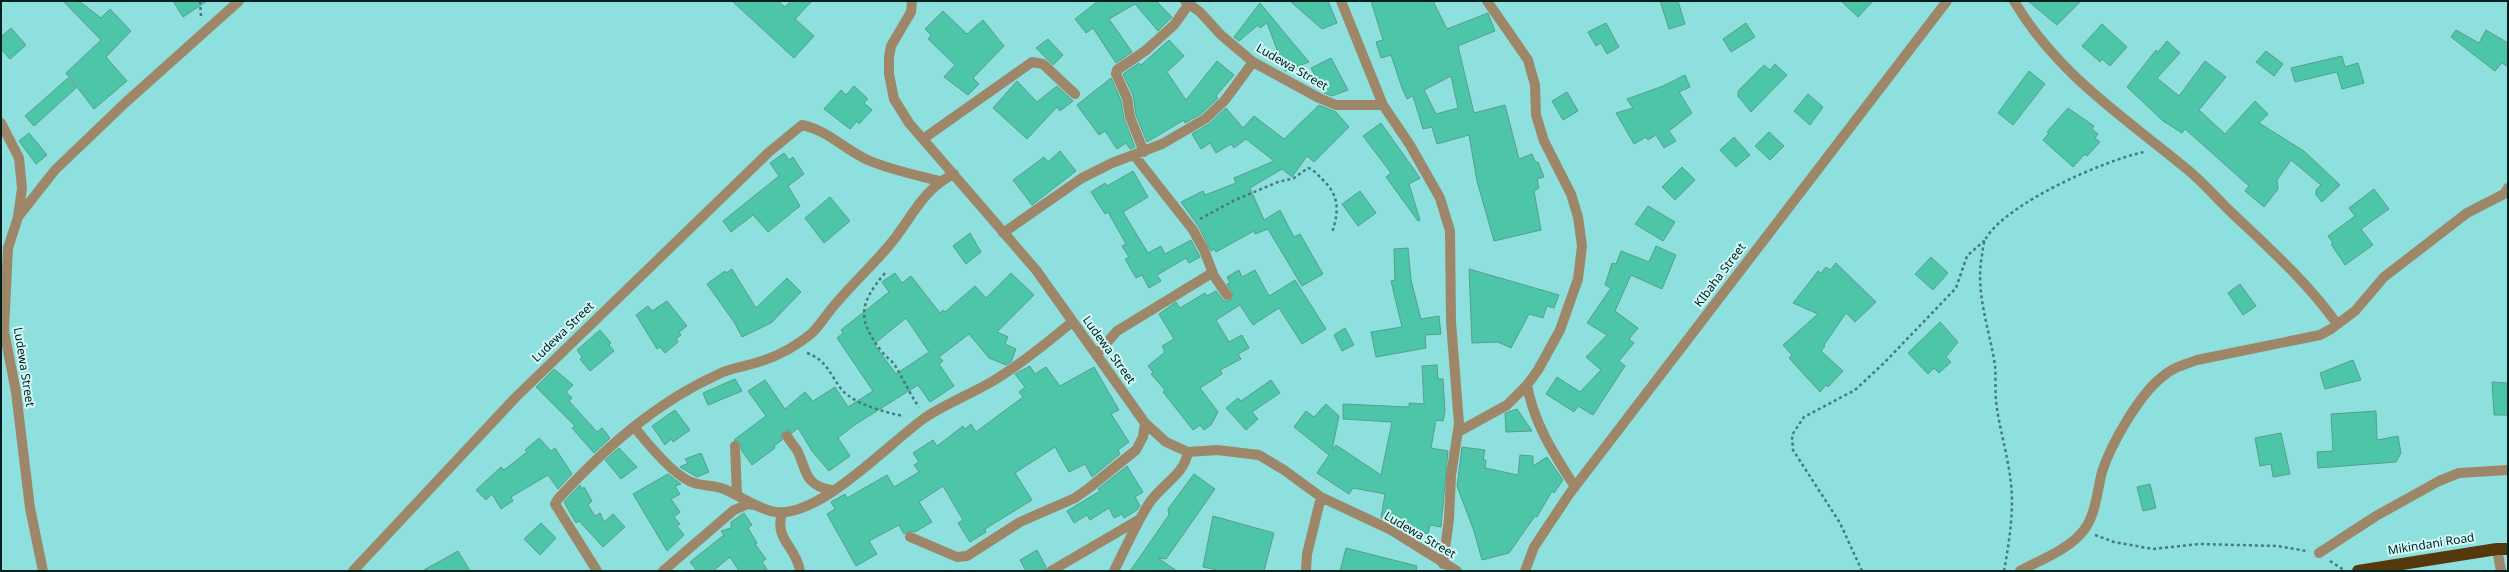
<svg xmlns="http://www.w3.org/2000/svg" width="2509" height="572" viewBox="0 0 2509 572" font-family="'Noto Sans',sans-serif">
  <rect width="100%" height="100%" fill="#8ee0de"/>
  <path fill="#4dc5a9" stroke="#569f8b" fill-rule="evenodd" d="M63 1H79L101 18 110 9 131 31 106 57 127 81 94 109 66 73 101 40Z
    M173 1H207L183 17Z
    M732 1H778L785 7 791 1H812L795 19 814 36 794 58Z
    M1098 1H1156L1172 17 1158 31 1135 4 1109 19 1132 52 1116 63 1093 28 1086 33 1075 19Z
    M1290 1H1328L1337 23 1322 29Z
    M1371 1H1433L1447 29 1488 13 1495 31 1458 46 1474 113 1505 105 1519 159 1532 154 1535 162H1538L1544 177 1537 179 1539 188 1534 191 1541 230 1494 241 1477 181 1469 135 1437 144 1432 127 1423 129 1413 96 1407 99 1402 88 1391 55 1381 58 1376 42 1383 40ZM1451 76 1458 108 1436 114 1424 90Z
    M1660 1H1678L1685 24 1669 29Z
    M1841 1H1873L1858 17Z
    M2028 1H2081L2057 25Z
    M1260 3 1288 37 1309 62 1285 71 1267 23 1260 28 1258 25 1239 41 1234 37Z
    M943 11 967 34 983 20 1004 46 973 78 979 84 968 95 944 77 955 65 928 39 931 35 925 29Z
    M1606 23 1619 47 1607 54 1601 43 1596 46 1588 32Z
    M1746 23 1755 37 1731 52 1723 39Z
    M2102 24 2127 47 2110 66 2102 59 2100 62 2082 46Z
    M11 28 26 45 10 59 1 49V37Z
    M2456 30 2479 43 2486 30 2508 43V67L2502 63 2495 71 2451 37Z
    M1048 39 1063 55 1053 65 1036 48Z
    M1169 40 1184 56 1167 72 1186 100 1217 61 1234 75 1216 96 1218 98 1201 114 1185 123 1184 120 1147 142 1136 115 1133 95 1123 74 1139 63 1141 65Z
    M2167 41 2180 53 2157 78 2179 96 2205 61 2226 77 2199 110 2225 134 2255 101 2268 114 2259 123 2304 151 2340 185 2322 202 2316 195V190L2321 185 2291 160 2277 180 2278 189 2264 207 2245 191 2249 186 2185 129 2182 133 2163 121 2127 87 2156 50 2158 52Z
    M2266 51 2283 64 2274 76 2256 62Z
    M2342 56 2345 67 2358 63 2364 83 2342 89 2337 72 2295 82 2291 68Z
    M1331 58 1348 90 1332 96 1324 93 1311 68Z
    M1775 64 1787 75 1751 112 1738 96V91L1764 65 1770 70Z
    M2029 71 2045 84 2013 125 1998 113Z
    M1685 75 1690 87 1679 92 1692 113 1669 131 1676 141 1664 148 1656 135 1648 140 1646 137 1634 144 1616 113 1633 108 1627 99 1663 86Z
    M68 78 76 88 34 126 25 116Z
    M1111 78 1121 100 1124 119 1135 147 1130 149 1126 143 1117 149 1105 131 1099 135 1077 105Z
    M1017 81 1037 102 1057 86 1073 101 1060 111 1057 107 1027 139 993 108Z
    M854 86 868 99 864 103 872 110 859 124 857 121 850 129 824 109 841 90 846 95Z
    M1567 92 1578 111 1563 120 1552 101Z
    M1808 94 1823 107 1810 125 1794 111Z
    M1319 105 1336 112 1349 127 1314 162 1307 156 1292 177 1282 169 1250 188 1264 220 1280 210 1294 237 1300 234 1323 274 1302 286 1268 229 1255 234 1254 231 1216 252 1214 249 1211 251 1199 227 1181 202 1203 191 1205 195 1236 183 1234 178 1274 161 1246 139 1234 148 1231 144 1216 153 1210 143 1201 149 1192 134 1209 124 1226 108 1243 128 1254 116 1284 139Z
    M2068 108 2094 126 2092 129 2098 134 2095 138 2100 142 2087 156 2085 154 2073 167 2043 140 2049 133 2047 132Z
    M1381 123 1420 178 1409 184 1420 220 1418 221 1386 177 1391 173 1363 136Z
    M1769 132 1784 146 1770 160 1755 146Z
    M29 133 47 155 36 164 19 141Z
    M1734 137 1750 155 1736 167 1720 150Z
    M1060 151 1076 171 1032 205 1013 180 1044 157 1048 162Z
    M784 153 789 160 793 157 804 174 788 186 800 206 768 232 753 215 731 232 723 221 779 176 770 163Z
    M1682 167 1695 180 1675 200 1662 187Z
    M1133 171 1148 197 1123 212 1148 253 1161 246 1165 254 1191 240 1200 257 1189 263 1186 258 1157 275 1161 281 1149 288 1142 275 1136 278 1125 259 1129 257 1122 246 1126 244 1108 212 1105 214 1091 192 1105 183 1107 186Z
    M2374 189 2389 209 2361 229 2373 245 2345 265 2331 244 2333 243 2328 236 2355 216 2349 208Z
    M1360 191 1376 213 1358 226 1342 204Z
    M830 197 850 221 824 243 805 218Z
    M1648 206 1675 222 1663 241 1635 224Z
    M970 233 981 252 966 264 953 246Z
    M1656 246 1676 255 1662 289 1631 275 1615 311 1638 328 1629 339 1634 343 1619 361 1625 366 1593 415 1578 406 1574 412 1546 394 1557 377 1580 392 1601 370 1586 357 1607 335 1587 323 1611 288 1605 285 1612 263 1616 264 1621 251 1649 262Z
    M1408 248 1411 280 1421 319 1439 316 1441 334 1425 335 1426 348 1376 357 1371 332 1402 327 1391 281 1395 280 1394 249Z
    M1931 257 1948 273 1933 290 1915 274Z
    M1836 263 1876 302 1855 322 1846 313 1824 345 1825 346 1821 351 1843 371 1828 387 1826 385 1820 392 1789 358 1792 355 1783 345 1818 314 1793 303 1818 271 1821 273 1826 267 1830 270Z
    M732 269 756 308 787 278 801 292 771 323 742 337 734 322 707 284 725 271 726 273Z
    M1469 269 1559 295 1554 308 1547 306 1543 318 1529 314 1511 348 1498 342 1472 343Z
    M1239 270 1242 277 1255 270 1269 296 1295 280 1326 329 1302 344 1279 308 1253 325 1240 305 1216 320 1229 342 1242 335 1249 348 1238 354 1241 359 1220 370 1222 374 1200 388 1218 412 1211 425 1204 430 1200 425 1193 430 1163 392 1165 390 1151 374 1153 372 1148 366 1165 352 1162 346 1174 339 1159 314 1176 302 1180 308 1205 293 1207 296 1216 291 1224 301H1230L1233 294 1227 284 1230 283 1227 277Z
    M895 273 902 283 911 276 940 313 943 310 945 312 975 286 986 298 1011 273 1034 295 997 332 1008 337 1005 344 1016 349 1011 362 1006 365 989 358 969 334 939 357 943 361 939 364 954 386 930 402 918 385 853 426 838 438 850 456 829 471 812 451 798 428 792 433 787 430 784 431 781 436 782 440 774 446 775 448 752 465 742 451 740 442 734 440 766 416 748 391 765 380 785 409 805 392 813 401 835 387 848 407 873 391 837 338 843 333 841 330 889 292 882 282ZM906 318 929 352 896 374 874 344Z
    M2240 284 2256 306 2243 315 2228 293Z
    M667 301 687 326 679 332 681 335 676 339 678 342 665 353 660 347 657 349 636 315 648 306 652 311Z
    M1940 322 1958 342 1946 357 1951 362 1939 373 1934 368 1928 374 1908 353Z
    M1345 328 1354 345 1342 351 1334 335Z
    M600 330 611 343 609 345 614 351 590 371 580 359 582 357 577 350Z
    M2353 360 2361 380 2325 389 2320 373Z
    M1437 365 1438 379H1443L1445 412 1443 421 1436 420 1431 448 1448 451 1441 527 1430 525 1428 534 1409 530 1410 527 1381 518 1385 494 1353 488 1349 494 1317 473 1329 455 1294 427 1306 411 1314 417 1326 404 1339 416 1332 450 1336 445 1381 475 1392 422 1343 419V404L1409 407V403L1424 404 1422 366Z
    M1030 366 1035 374 1046 367 1060 386 1094 367 1119 410 1111 414 1129 442 1118 450 1120 454 1092 477 1085 464 1069 472 1055 447 1015 473 1032 500 985 529 986 532 970 542 958 523 963 520 943 486 919 502 932 522 915 532 909 531 904 534 899 525 869 541 877 554 856 566 827 514 835 509 831 502 845 494 847 498 887 475 894 487 919 472 914 465 919 462 913 453 933 440 937 446 963 426 965 429 971 424 976 432 1023 397 1019 392 1025 387 1015 374Z
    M554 369 573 385 566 392 572 398 569 401 597 432 602 428 610 438 594 453 572 428 575 426 536 387Z
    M735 379 742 391 708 405 703 393Z
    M1271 380 1280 393 1252 412 1258 419 1246 430 1226 408 1238 398 1241 401Z
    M2492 382 2508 383V415H2494Z
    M1517 409 1532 431 1506 432 1505 413Z
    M675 410 690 430 673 442 671 439 665 445 652 426Z
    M2376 411 2377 440 2398 436 2401 453 2396 462 2318 468 2317 452 2333 451 2331 414Z
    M2281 433 2290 474 2273 477 2271 464 2260 466 2255 438Z
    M539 438 551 451 555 448 572 474 558 489 548 475 511 497 513 501 501 509 492 494 486 500 476 490 501 467 504 470 527 452 525 450Z
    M1462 447 1485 450 1483 460H1486L1485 468 1518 475 1520 455 1533 456V466L1547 457 1563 480 1554 493 1552 491 1537 517 1535 516 1509 553 1482 560 1474 531 1457 486Z
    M619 448 637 467 621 479 605 460Z
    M701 453 709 472 697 477 680 467 688 463 685 459Z
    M1127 466 1143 492 1135 497 1140 506 1137 510 1124 518 1122 514 1114 518 1109 508 1090 520 1087 515 1074 523 1067 511 1100 491 1098 489Z
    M668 474 681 484 675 486 680 494 671 499 680 512 674 517 680 524 677 526 684 535 667 551 633 494Z
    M1194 474 1215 489 1166 559 1158 558 1177 571H1130L1169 515 1168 509Z
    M2150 484 2156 508 2143 511 2137 487Z
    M580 485 582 489 584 487 592 501 588 505 595 516 600 513 604 522 613 514 625 527 603 547 579 521 576 523 564 502Z
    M744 513 752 525 748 528 757 543 755 544 766 559 762 562 768 571H739L730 557 713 571H697L690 562 724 535 721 531 731 528V522Z
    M1213 516 1274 533 1264 571H1222L1203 567Z
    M541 523 556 538 540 555 524 539Z
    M1346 548 1417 566 1416 571H1340Z
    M1037 550 1046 567 1045 571H1026L1020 560Z
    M458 551 470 571H422L444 559Z"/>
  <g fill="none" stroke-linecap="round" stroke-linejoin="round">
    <path stroke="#447c7b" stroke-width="2.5" stroke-dasharray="3 3" stroke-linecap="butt" d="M200 1 201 16
      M1200 219 1235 200 1278 182 1294 178 1308 168C1313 169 1318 175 1322 179 1340 196 1339 211 1332 233
      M885 273C858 305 857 320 883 353 886 357 891 360 894 364 903 378 909 393 919 407
      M807 353C827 360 830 375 842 390 854 404 887 413 904 416
      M2095 535 2114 542 2153 549 2199 544 2278 546 2306 551
      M2330 561 2344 570
      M1862 571 1840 523 1793 450 1792 435 1804 417 1855 390 1885 362 1956 288 1967 256 1985 240
      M2004 571C2009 543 2014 513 2011 484 2008 455 1999 428 1996 401 1995 389 1996 376 1995 365 1989 327 1975 293 1982 255 1983 250 1983 244 1985 240 2004 204 2105 160 2144 152"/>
    <path stroke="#9e8768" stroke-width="10" d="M912 1 911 12 891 46 889 57V74L894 99 909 123 1036 270 1145 423 1166 442 1188 452 1217 450 1259 455 1284 470 1321 497 1391 530 1457 571
      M1185 1 1200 12 1221 35 1253 62 1319 98 1336 105H1383
      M1341 1 1383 105 1410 145 1440 198 1450 231 1451 322 1459 424 1451 475 1449 519 1443 564
      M2014 1C2057 74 2124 117 2188 170 2204 183 2218 200 2233 214 2270 249 2308 283 2337 324
      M1 123 19 158 22 188 18 217 8 248 4 331 16 392 30 508 43 571
      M923 139 1032 62 1043 64 1075 94
      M1144 152 1130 117 1127 98 1116 74 1117 70 1145 51 1174 25 1191 1
      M1134 155 1193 230 1204 250 1214 276 1227 295
      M18 217 55 170 125 103 239 1
      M1003 233 1082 178 1112 163 1162 144 1205 119 1225 100 1253 62
      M1097 354 1117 331 1212 273
      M1527 385C1534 424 1554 454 1575 487
      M635 428C647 443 676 478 694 483 704 486 714 485 724 489 741 496 757 509 776 512 820 518 891 441 926 417 947 403 971 394 993 381 1021 364 1047 343 1072 322
      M1458 432 1507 405 1527 385 1538 370 1560 330 1578 279 1582 246 1578 217 1571 194 1544 141 1536 115 1535 85 1528 60 1487 1
      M787 436C790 442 795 446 798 452 807 472 805 485 831 490
      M735 446 737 495
      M782 513C774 540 796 546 800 571
      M910 537 957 557 967 556 1020 522 1075 498 1089 488 1136 450 1143 437 1145 423
      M2497 549 2501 571
      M2319 553 2376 516 2439 481 2459 473 2508 470
      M353 571 516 397 769 152 802 125C828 130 846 151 870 161 892 170 916 175 939 181
      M597 571 555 504 558 499C604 449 656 402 719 374 728 369 738 368 748 365 773 359 793 349 812 333 822 323 829 310 839 300 856 280 875 263 892 242 912 217 924 188 954 174
      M663 571 734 510 748 504 754 505
      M1051 571 1140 519
      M1114 571C1125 549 1135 526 1148 505 1160 485 1184 476 1188 452
      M1306 571 1307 554 1321 497
      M1525 571 1534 547 1570 493 1947 1
      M2020 571C2040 560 2070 549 2084 530 2096 514 2097 491 2102 472 2111 444 2139 395 2162 377 2172 368 2185 364 2197 360L2320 335 2331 329 2355 311 2384 277 2467 213 2504 194 2508 188"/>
    <path stroke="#55390d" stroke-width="12" d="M2358 571 2497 549H2508"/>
  </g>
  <g text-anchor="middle" stroke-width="4" stroke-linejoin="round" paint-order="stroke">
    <g font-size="12" fill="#001f1f" stroke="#d2f9f7">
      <text transform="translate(1292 67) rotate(30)" y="4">Ludewa Street</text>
      <text transform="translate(1720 275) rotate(-53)" y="4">KIbaha Street</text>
      <text transform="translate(563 332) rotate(-44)" y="4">Ludewa Street</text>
      <text transform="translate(1109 350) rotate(54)" y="4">Ludewa Street</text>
      <text transform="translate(24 367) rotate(81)" y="4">Ludewa Street</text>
      <text transform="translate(1420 535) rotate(30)" y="4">Ludewa Street</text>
      <text transform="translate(2431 544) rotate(-9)" y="4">Mikindani Road</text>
    </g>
  </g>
  <rect width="2509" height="572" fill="none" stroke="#001f1f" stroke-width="4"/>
</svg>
